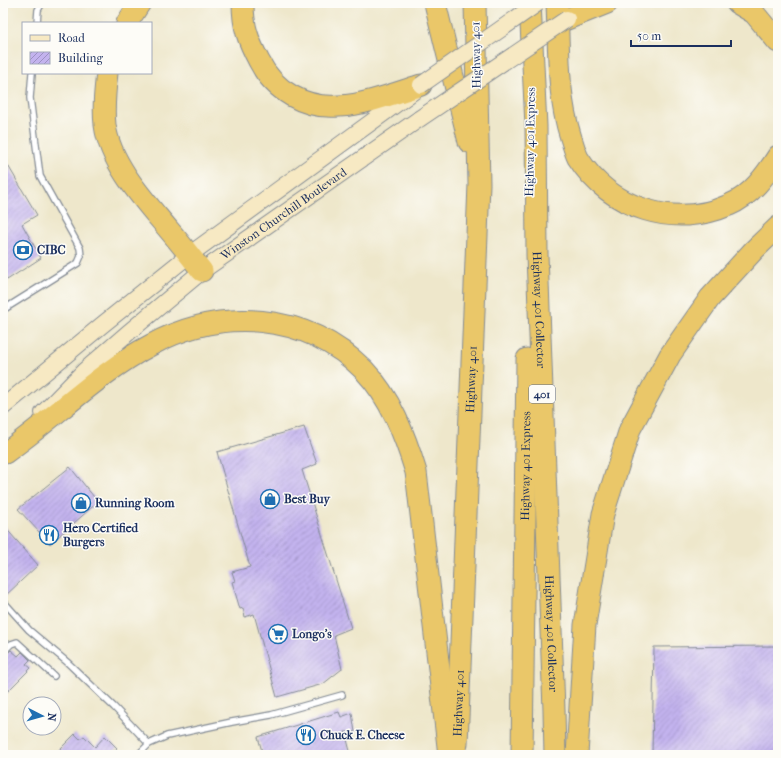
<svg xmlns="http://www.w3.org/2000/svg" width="781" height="758" viewBox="0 0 781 758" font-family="'IM FELL French Canon',serif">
  <defs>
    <pattern id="building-hatch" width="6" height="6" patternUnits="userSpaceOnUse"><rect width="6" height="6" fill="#c3b3ee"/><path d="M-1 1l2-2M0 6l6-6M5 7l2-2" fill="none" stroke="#9e92c4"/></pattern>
  </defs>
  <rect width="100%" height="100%" fill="#fdfcf7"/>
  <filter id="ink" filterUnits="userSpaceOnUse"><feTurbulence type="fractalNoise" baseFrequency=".025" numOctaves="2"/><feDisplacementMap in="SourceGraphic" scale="8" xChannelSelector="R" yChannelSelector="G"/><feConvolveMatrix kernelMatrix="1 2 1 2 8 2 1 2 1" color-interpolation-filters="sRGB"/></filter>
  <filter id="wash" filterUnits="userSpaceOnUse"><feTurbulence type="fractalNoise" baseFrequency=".012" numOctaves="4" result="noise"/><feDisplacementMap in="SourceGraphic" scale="16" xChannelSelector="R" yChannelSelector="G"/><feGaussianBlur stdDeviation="0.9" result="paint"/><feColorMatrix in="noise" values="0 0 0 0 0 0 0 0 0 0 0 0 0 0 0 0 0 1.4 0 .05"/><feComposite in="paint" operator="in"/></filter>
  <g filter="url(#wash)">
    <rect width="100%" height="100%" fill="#eee7cb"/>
    <g id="blocks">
      <path fill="url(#building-hatch)" d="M3 157 37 215 22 224 41 258 7 280 3 273Z
        M304 427 317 464 302 470 351 628 334 635 342 669 323 684 277 697 254 614 245 617 243 608 240 609 232 582 235 581 232 572 250 567 217 452Z
        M70 467 98 502 50 544 18 509Z
        M3 525 38 565 4 597H3Z
        M778 646V755H652L654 647Z
        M11 650 18 656 22 652 30 660 26 664 31 668 3 696V657Z
        M339 712 341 717 352 713 355 732H345L351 755H263L258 737Z
        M75 734 80 739 84 736 95 747 105 736 117 748 110 755H54Z"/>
    </g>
  </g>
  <g filter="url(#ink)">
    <use href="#blocks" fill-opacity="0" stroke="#848b94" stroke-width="1"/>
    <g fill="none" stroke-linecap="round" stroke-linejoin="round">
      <defs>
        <path id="lane" d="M37 23 38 10 42 3
          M3 303 6 308 78 263 81 256 80 248 40 176 30 98 32 73
          M3 601 29 630 67 662 114 707 149 744
          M3 652 11 644 17 642 54 676
          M138 755 149 744 167 736 232 722 271 715 342 695"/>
        <g id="secondary">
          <path d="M3 407 102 325 189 255 414 91"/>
          <path id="s1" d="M43 413 84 371 129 332 202 271 419 119"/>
        </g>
        <g id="highway">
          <path d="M243 3C243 27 248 40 259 61 274 91 305 109 339 106 364 105 396 93 421 85"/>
          <path d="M435 3 469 142"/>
          <path id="s2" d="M530 3 536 126 537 255 554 710 555 755"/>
          <path d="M557 3C559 48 557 95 571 138 573 144 575 152 578 158 610 209 675 229 729 205 751 196 766 175 778 156"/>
          <path d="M737 3 754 13 778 42"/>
          <path d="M567 19 607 3"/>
          <path d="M127 23 140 3"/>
          <path d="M107 73C105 90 103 107 105 125 110 164 145 201 169 230 181 244 191 257 202 271"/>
          <path d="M5 453C55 418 98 373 151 345 221 307 306 312 364 370 391 398 405 436 416 472L449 755"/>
          <path id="s3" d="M457 744 479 184 475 3"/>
          <path id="s4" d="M522 755 527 359"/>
          <path d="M577 755 585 625 603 514 630 429 670 355 710 298 754 250 778 227"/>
        </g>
      </defs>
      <use href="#lane" stroke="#848b94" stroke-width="8"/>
      <use href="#secondary" stroke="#848b94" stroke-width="18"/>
      <use href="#highway" stroke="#848b94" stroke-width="23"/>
      <use href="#lane" stroke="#fff" stroke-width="5.5"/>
      <use href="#secondary" stroke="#f7e9c3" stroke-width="16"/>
      <use href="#highway" stroke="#eac769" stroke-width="21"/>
      <defs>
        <path id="secondary-bridge" d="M421 85 538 3
          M419 119 567 19"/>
      </defs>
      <use href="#secondary-bridge" stroke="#848b94" stroke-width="18" stroke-linecap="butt"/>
      <use href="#secondary-bridge" stroke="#f7e9c3" stroke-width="16"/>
    </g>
  </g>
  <defs>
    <symbol id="bank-ring" viewBox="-11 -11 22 22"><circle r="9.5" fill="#fdfcf7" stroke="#1f6fb2" stroke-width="1.5"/><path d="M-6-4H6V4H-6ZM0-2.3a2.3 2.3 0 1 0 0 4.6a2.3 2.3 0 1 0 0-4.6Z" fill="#1f6fb2"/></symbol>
    <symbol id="shop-ring" viewBox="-11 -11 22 22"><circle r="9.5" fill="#fdfcf7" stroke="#1f6fb2" stroke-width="1.5"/><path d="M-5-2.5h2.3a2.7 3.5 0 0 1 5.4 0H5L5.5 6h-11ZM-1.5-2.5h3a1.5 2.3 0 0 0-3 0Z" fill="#1f6fb2"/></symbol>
    <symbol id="restaurant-ring" viewBox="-11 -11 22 22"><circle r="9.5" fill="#fdfcf7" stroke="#1f6fb2" stroke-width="1.5"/><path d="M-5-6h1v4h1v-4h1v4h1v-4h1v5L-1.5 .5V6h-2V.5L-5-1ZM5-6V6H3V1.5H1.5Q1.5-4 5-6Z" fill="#1f6fb2"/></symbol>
    <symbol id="supermarket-ring" viewBox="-11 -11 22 22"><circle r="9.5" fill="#fdfcf7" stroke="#1f6fb2" stroke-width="1.5"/><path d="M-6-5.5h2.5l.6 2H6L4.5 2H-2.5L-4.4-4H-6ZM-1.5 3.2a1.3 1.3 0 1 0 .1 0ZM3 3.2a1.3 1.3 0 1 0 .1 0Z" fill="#1f6fb2"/></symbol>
  </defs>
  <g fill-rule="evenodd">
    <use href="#bank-ring" x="12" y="239" width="22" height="22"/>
    <use href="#shop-ring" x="259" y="488" width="22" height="22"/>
    <use href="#shop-ring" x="70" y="492" width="22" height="22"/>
    <use href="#restaurant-ring" x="38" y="524" width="22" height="22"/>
    <use href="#supermarket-ring" x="267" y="623" width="22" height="22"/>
    <use href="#restaurant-ring" x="295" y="724" width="22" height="22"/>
  </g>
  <g text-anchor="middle" stroke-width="3" stroke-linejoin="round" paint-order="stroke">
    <rect fill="#fdfcf7" stroke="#5f6c8c" stroke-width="1" x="529" y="385" width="26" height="18" rx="3"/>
    <g font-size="11" font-weight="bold" fill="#1b2f5e">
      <text x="542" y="398">401</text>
    </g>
    <g font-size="12" fill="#1b2f5e" stroke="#fdfcf7">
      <text transform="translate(476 55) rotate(-91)" y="4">Highway 401</text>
      <text transform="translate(530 142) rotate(-89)" y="4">Highway 401 Express</text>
      <text dy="4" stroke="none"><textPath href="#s1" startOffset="313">Winston Churchill Boulevard</textPath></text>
      <text dy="4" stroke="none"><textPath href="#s2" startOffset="307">Highway 401 Collector</textPath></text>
      <text dy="4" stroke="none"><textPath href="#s3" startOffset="365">Highway 401</textPath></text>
      <text dy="4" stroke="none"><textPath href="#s4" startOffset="289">Highway 401 Express</textPath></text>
      <text dy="4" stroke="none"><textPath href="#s2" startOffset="631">Highway 401 Collector</textPath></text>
      <text dy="4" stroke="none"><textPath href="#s3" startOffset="41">Highway 401</textPath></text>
    </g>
    <g font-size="12" font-weight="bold" fill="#1b2f5e" stroke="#fdfcf7" text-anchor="start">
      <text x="37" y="254">CIBC</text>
      <text x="284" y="503">Best Buy</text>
      <text x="95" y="507">Running Room</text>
      <text x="63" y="532">Hero Certified<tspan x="63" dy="14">Burgers</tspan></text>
      <text x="292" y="638">Longo's</text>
      <text x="320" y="739">Chuck E. Cheese</text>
    </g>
  </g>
  <rect width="781" height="758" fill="none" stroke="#fdfcf7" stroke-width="16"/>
  <rect x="22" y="22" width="130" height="52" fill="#fdfcf7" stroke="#a3aaba"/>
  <rect x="30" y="35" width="20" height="6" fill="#f7e9c3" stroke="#a3aaba"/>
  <text x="58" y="42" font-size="12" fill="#1b2f5e">Road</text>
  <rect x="30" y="52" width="20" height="12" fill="url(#building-hatch)" stroke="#a3aaba"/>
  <text x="58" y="62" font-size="12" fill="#1b2f5e">Building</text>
  <g transform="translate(42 716) rotate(96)"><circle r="19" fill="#fdfcf7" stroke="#a3aaba"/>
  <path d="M0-3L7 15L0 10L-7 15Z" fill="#1f6fb2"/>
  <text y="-6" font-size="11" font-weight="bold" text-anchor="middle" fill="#1b2f5e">N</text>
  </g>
  <path d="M631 40v6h100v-6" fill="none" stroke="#1b2f5e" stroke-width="2"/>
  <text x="637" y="40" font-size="12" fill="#1b2f5e" stroke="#fdfcf7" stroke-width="3" paint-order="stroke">50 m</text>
</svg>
